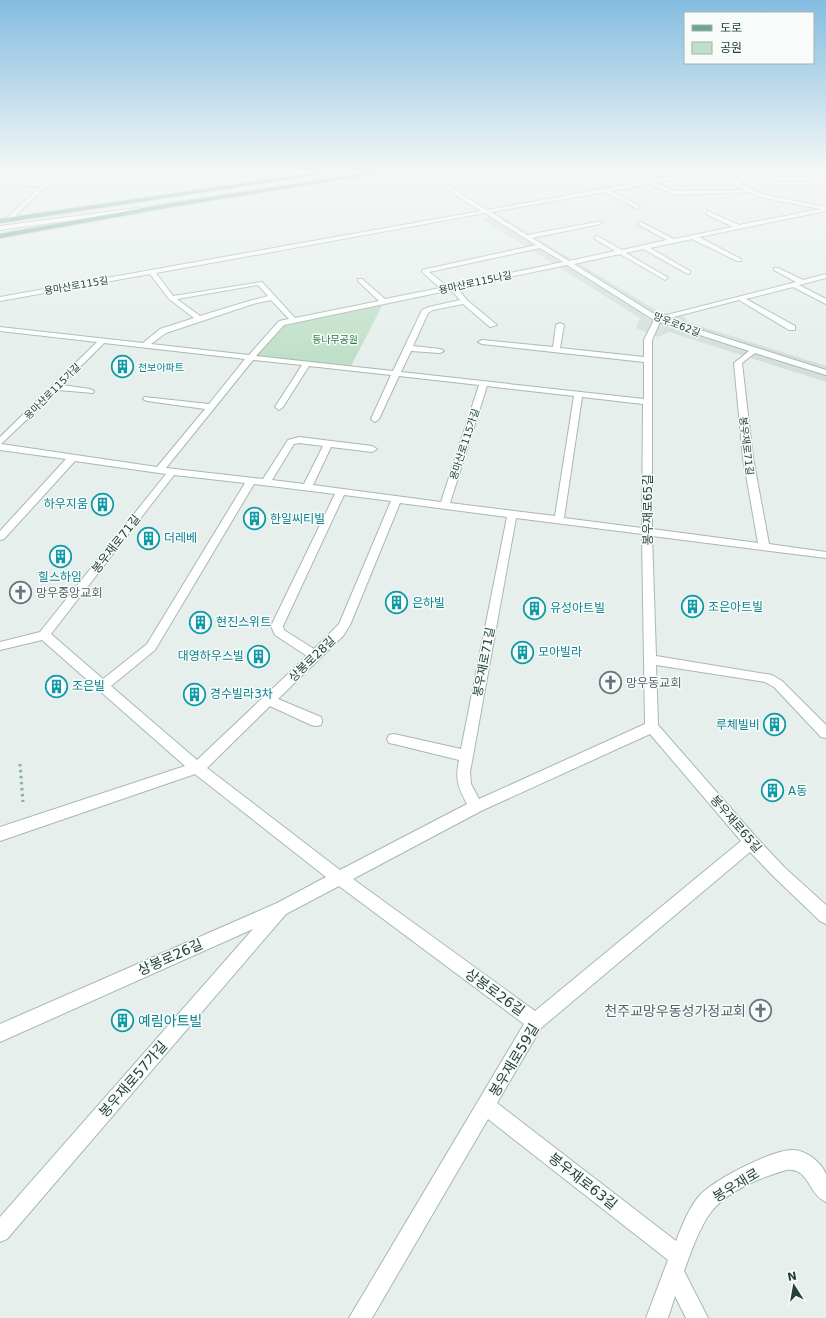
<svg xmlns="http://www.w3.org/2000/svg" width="826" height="1318" viewBox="0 0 826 1318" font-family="'DejaVu Sans','Noto Sans KR',sans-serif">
  <rect width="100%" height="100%" fill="#e6efeb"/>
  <path fill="#d4dfda" d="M499 215 659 312 678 315 686 318 687 322 826 366V382L669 332 658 337 636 328 640 318 482 219Z"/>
  <path fill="#bfe0c8" d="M384 302 350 368 251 357 282 323Z"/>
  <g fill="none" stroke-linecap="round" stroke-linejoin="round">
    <defs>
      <path id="minor" d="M57 171H62L11 220H7V218L41 186 0 185V181L44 183Z
        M219 171H224L237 185V187H233Z
        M419 171H425L487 210 701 171H717L732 179 826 176V180L738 182 761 194 826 207V211L699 237 741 259V261H737L692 239 650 248 690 271V273L688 274 643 249 626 253 667 277 668 278 665 280 620 254 574 264 659 317 796 282 774 270V268H778L803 280 826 274V278L799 285 826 299V304L793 287 746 299 795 326V330H789L739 300 666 319 826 370V375L755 353 742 363 753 458 769 544 826 552V558L652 536 656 656 772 675 782 681 826 725V738L821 737 774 687 765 682 656 665 658 725 756 837 784 867 826 905V924L820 921 774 877 750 852 541 1028 497 1103 676 1241C682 1226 689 1207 700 1195 716 1179 771 1150 793 1150 806 1150 821 1162 826 1174 826 1181 826 1194 826 1202 808 1194 809 1167 786 1170 760 1178 728 1190 711 1212 699 1228 691 1252 684 1271L708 1318H686L675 1296 668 1318H646L668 1260 488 1119 372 1318H349L524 1024 339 886 286 914 7 1239 0 1242V1217L253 929 0 1042V1024L277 903 326 877 195 774 0 841V827L185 766 42 640 0 650V642L40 632 166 474 75 461 4 539 0 540V531L66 459 0 450V437L97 342 0 331V327L143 343 160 329 194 318 169 299 150 274 0 301V297L481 211ZM711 173 744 190 676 191 655 183ZM649 184 675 195 750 192 759 197 820 209 739 225 708 211 706 214 733 227 674 239 641 222 638 224 639 225 667 240 622 250 597 236 595 237V239L615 251 569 261 532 238 600 224 602 221 527 235 491 212 605 192 638 209 640 206 611 191ZM485 213 536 245 422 270V272L440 288 385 299 362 279H358V281L379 301 295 318 262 282 173 296 156 273ZM540 248 563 262 447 286 429 272ZM567 265 654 320 644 340V357L560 348 564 325 560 323 556 325 553 347 482 340 478 342 482 344 644 362V399L401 372 411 351 440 353 444 351 440 349 413 346 428 313 433 310 463 304 490 327 497 325 468 301 457 288ZM258 285 268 296 249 301 200 316 177 299ZM451 290 460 300 429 307 422 310 393 371 256 356 284 325ZM271 300 289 319 279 321 249 355 151 344 166 333 253 304ZM660 322 749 351 734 363 743 458 758 543 652 529V340ZM104 343 245 359 209 404 144 397 143 399 147 401 205 409 157 467 1 444 58 390 93 393 94 391 90 389 62 385ZM253 360 302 365 275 407 279 410 283 407 309 366 391 375 371 419 375 422 379 419 399 376 479 385 441 502 313 485 331 447 372 452 377 449 372 446 299 437 288 440 263 479 166 468ZM487 386 574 396 555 516 450 503ZM582 397 643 404 642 528 564 518ZM299 443 323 446 304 484 272 480 294 444ZM174 475 245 483 147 644 103 679 51 634ZM254 484 335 494 271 626 275 635 307 656 197 760 111 686 155 650ZM344 495 391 501 339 624 314 649 284 630 283 626ZM400 503 507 517 461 749 394 734 389 735 387 739 389 743 394 744 459 760C455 780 458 787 467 804L340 870 207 768 270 706 311 725 316 726 321 725 322 721 321 717 278 699 343 636 350 625ZM516 518 642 534 645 724 479 799 471 784 470 772ZM650 734 741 841 535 1011 353 879 481 811Z
        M138 208 140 211 0 230V226Z"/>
      <path id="major" d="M327 171H342L0 223V219Z
        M380 171H394L171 207 0 238V234L171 203Z"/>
    </defs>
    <use href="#minor" stroke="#a8b8b2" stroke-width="2"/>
    <use href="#major" stroke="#c2cac8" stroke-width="2"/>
    <path stroke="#86b3a5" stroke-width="3" stroke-dasharray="2.5 3.5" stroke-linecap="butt" d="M20 764 23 802"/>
    <use href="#minor" fill="#fff" fill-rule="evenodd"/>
    <use href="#major" fill="#6aa596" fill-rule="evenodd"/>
  </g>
  <linearGradient id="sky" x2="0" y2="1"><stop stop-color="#84bce0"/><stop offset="0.48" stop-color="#f4f8f6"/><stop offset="1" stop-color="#f4f8f6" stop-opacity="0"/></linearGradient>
  <rect width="826" height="356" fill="url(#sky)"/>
  <defs>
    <symbol id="building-ring" viewBox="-11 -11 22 22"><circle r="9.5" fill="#f7fbf9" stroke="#0f9aa8" stroke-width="1.5"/><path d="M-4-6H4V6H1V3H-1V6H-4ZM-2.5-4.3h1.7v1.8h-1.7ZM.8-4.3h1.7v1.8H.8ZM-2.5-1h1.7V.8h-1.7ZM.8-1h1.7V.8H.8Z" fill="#0f9aa8"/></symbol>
    <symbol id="church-ring" viewBox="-11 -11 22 22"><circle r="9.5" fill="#f7fbf9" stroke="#6b7280" stroke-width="1.5"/><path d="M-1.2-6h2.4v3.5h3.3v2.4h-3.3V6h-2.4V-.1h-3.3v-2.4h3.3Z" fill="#6b7280"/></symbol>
  </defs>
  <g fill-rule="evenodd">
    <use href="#building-ring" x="110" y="354" width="25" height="25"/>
    <use href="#building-ring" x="90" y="492" width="25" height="25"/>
    <use href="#building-ring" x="242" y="506" width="25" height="25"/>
    <use href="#building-ring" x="136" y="526" width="25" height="25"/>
    <use href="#building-ring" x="48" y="544" width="25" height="25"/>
    <use href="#church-ring" x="8" y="580" width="25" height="25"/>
    <use href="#building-ring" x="384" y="590" width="25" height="25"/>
    <use href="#building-ring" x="680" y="594" width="25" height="25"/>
    <use href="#building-ring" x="522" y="596" width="25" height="25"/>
    <use href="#building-ring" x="188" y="610" width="25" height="25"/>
    <use href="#building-ring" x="510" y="640" width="25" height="25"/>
    <use href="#building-ring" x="246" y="644" width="25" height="25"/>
    <use href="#church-ring" x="598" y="670" width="25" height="25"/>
    <use href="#building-ring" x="44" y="674" width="25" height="25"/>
    <use href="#building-ring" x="182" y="682" width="25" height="25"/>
    <use href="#building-ring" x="762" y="712" width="25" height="25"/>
    <use href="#building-ring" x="760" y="778" width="25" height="25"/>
    <use href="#church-ring" x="748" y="998" width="25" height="25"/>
    <use href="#building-ring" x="110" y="1008" width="25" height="25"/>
  </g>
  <g text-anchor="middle" stroke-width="3" stroke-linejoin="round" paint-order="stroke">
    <g font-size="10" fill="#24423a" stroke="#f7fbf9">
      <text transform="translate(475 282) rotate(-12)" y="4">용마산로115나길</text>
      <text transform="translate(76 285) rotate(-10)" y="4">용마산로115길</text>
      <text transform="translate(677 324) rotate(21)" y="4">망우로62길</text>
      <text transform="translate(52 391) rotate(-45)" y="4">용마산로115가길</text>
      <text transform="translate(464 444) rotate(-72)" y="4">용마산로115가길</text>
      <text transform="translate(747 446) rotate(83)" y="4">봉우재로71길</text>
    </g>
    <g font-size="10" fill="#2d7a4b" stroke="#f7fbf9">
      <text x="335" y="343">등나무공원</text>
    </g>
    <g font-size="10" fill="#0d838f" stroke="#f7fbf9" text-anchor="start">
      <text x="138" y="371">천보아파트</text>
    </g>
    <g font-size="12" fill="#0d838f" stroke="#f7fbf9" text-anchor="start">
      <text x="88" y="508" text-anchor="end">하우지움</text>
      <text x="270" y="523">한일씨티빌</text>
      <text x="164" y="542">더레베</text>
      <text x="60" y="581" text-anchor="middle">힐스하임</text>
      <text x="412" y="607">은하빌</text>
      <text x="708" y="611">조은아트빌</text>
      <text x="550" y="612">유성아트빌</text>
      <text x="216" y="626">현진스위트</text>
      <text x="538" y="656">모아빌라</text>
      <text x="244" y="660" text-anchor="end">대영하우스빌</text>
      <text x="72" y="690">조은빌</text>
      <text x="210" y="698">경수빌라3차</text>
      <text x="760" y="729" text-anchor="end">루체빌비</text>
      <text x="788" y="795">A동</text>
    </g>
    <g font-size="12" fill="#24423a" stroke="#f7fbf9">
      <text transform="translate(648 510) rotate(-90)" y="4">봉우재로65길</text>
      <text transform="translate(116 544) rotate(-52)" y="4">봉우재로71길</text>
      <text transform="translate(312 659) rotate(-44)" y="4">상봉로28길</text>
      <text transform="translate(484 662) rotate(-79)" y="4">봉우재로71길</text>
      <text transform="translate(736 824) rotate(49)" y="4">봉우재로65길</text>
    </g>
    <g font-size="12" fill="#5b616d" stroke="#f7fbf9" text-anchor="start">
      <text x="36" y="597">망우중앙교회</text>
      <text x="626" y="687">망우동교회</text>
    </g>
    <g font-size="14" fill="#24423a" stroke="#f7fbf9">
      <text transform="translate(170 957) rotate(-24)" y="5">상봉로26길</text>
      <text transform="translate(495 992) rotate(36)" y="5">상봉로26길</text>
      <text transform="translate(514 1060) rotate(-59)" y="5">봉우재로59길</text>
      <text transform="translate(133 1079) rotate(-49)" y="5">봉우재로57가길</text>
      <text transform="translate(583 1181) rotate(38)" y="5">봉우재로63길</text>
      <text transform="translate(736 1185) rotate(-31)" y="5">봉우재로</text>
    </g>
    <g font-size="14" fill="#5b616d" stroke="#f7fbf9" text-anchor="end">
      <text x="746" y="1016">천주교망우동성가정교회</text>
    </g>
    <g font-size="14" fill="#0d838f" stroke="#f7fbf9" text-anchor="start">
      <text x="138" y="1026">예림아트빌</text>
    </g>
  </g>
  <rect x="684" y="12" width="130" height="52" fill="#f7fbf9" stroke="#a3b1ad"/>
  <rect x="692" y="25" width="20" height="6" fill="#6aa596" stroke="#a3b1ad"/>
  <text x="720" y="32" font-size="12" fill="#24423a">도로</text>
  <rect x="692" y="42" width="20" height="12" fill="#bfe0c8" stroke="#a3b1ad"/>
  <text x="720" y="52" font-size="12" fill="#24423a">공원</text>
  <g transform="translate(794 1286) rotate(349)" stroke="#f7fbf9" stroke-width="3" paint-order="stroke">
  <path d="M0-3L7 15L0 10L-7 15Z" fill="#24423a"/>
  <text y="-6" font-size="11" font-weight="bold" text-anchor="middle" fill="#24423a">N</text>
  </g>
</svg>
